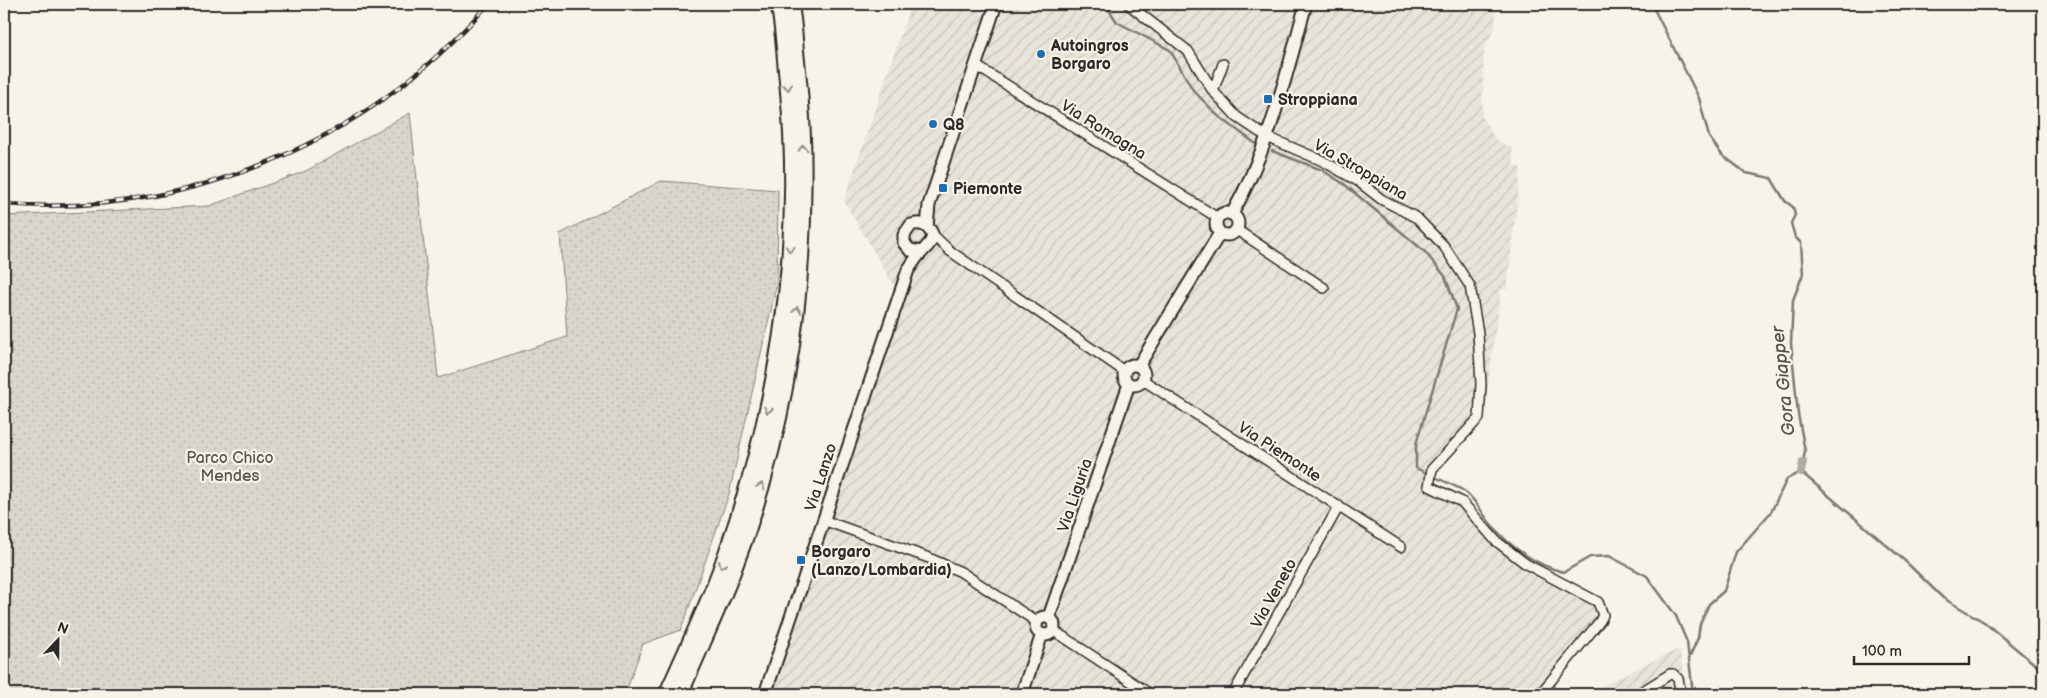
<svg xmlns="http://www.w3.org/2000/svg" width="2047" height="698" viewBox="0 0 2047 698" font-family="'Balsamiq Sans',sans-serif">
  <defs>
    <pattern id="industrial-furrows" width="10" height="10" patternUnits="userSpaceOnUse" patternTransform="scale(1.25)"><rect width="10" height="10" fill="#e8e4da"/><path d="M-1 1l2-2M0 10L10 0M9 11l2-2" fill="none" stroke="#c7c4bb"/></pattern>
    <pattern id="grass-dots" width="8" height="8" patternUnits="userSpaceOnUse" patternTransform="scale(1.25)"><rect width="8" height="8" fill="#dad6cc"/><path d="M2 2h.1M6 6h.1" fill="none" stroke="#bbb8af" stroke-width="1.8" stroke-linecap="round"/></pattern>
  </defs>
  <rect width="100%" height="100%" fill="#f7f3e8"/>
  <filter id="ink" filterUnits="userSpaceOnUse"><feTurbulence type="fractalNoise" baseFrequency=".02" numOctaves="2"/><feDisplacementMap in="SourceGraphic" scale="10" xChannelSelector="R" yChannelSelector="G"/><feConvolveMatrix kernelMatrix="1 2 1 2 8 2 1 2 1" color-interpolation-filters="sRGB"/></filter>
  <g filter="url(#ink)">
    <path fill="url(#industrial-furrows)" d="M911 4H1496L1495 28 1484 49 1482 117 1497 141 1512 148 1514 165 1521 168 1507 289 1501 290 1483 422 1437 468 1434 479 1436 485 1460 494 1470 503 1503 544 1540 568 1601 598 1605 612 1543 694H758L894 286 844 201Z
      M1679 649 1688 694H1586L1650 662Z"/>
    <path fill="url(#grass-dots)" stroke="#82807c" d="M410 113 438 378 567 337 560 234 661 181 778 190 777 283 729 494 681 630 643 644 628 686 632 694H4V216L209 206 306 171Z"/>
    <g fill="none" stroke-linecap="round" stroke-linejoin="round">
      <path stroke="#7a7874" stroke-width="2.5" d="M1105 4 1117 22 1170 50 1193 90 1217 115 1256 144
        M1653 4 1655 11 1699 98 1709 137 1722 155 1746 173 1771 178 1785 201 1793 207 1795 215 1791 223 1795 237 1801 243 1803 274 1793 300 1791 343 1798 414 1805 451 1803 462
        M1272 151 1322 170 1344 184 1424 251 1445 276 1457 309 1416 444V468L1426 473
        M1437 478C1445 482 1456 486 1464 491 1476 499 1482 514 1491 524 1508 546 1537 566 1564 572L1590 557 1609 556 1647 576 1676 616 1687 642 1693 694
        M1689 658 1698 638 1700 624 1709 604 1724 591 1736 552 1771 512 1787 479 1801 472 1905 561 1943 598 1984 622 2043 671"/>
      <path stroke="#afaca4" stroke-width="8" d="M1801 472 1803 462"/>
      <defs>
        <path id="minor" d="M1128 4 1188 51 1213 91 1237 117 1267 137 1323 161 1358 181 1381 199 1417 218 1444 246 1470 286 1478 333 1481 384 1479 418 1432 469 1429 486 1462 502 1496 541 1526 564 1598 602 1603 615 1600 621 1540 694
          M975 65 1218 218
          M1213 91 1223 64
          M1237 230 1324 288
          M931 233 950 251 1124 371
          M1143 380 1401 547
          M823 520 929 558 961 572 1037 622
          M1053 630 1150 694
          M1233 694 1339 506
          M1638 694 1670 674H1673L1678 679 1681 694"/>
        <path id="tertiary" d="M1216 224a11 11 0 1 1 22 0a11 11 0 1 1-22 0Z
          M1232 214C1269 149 1286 75 1306 4
          M927 227 929 205 996 4
          M1124 375a10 10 0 1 1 20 0a10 10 0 1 1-20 0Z
          M1139 365 1220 233
          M1036 626a9 9 0 1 1 18 0a9 9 0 1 1-18 0Z
          M1049 617 1129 384
          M765 694 908 270C911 266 914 261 917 257 924 248 941 239 927 227 922 223 917 223 911 225L904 235V243L910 250 922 252
          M1022 694 1042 634"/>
        <path id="trunk" d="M667 694C690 643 715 591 732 537 781 392 803 239 788 86 785 59 784 31 779 4
          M680 694C697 654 716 614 732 573 783 442 805 302 803 162 803 126 800 92 796 56 794 39 794 21 790 4"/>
      </defs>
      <use href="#minor" stroke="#2b2b2b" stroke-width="12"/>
      <use href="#tertiary" stroke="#2b2b2b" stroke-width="15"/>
      <use href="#trunk" stroke="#2b2b2b" stroke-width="19"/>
      <use href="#minor" stroke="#f7f3e8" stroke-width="9"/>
      <use href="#tertiary" stroke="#f7f3e8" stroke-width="11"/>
      <use href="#trunk" stroke="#f7f3e8" stroke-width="15"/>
      <defs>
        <path id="rail" d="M4 204C187 218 368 143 488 4"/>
      </defs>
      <use href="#rail" stroke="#2b2b2b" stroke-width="4.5"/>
      <use href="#rail" stroke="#f7f3e8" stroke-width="2.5" stroke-dasharray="8" stroke-linecap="butt"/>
    </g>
    <defs><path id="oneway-chevron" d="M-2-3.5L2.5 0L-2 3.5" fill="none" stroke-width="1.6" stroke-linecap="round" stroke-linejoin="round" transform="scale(1.25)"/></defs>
    <g stroke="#918f8a">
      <use href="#oneway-chevron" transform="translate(788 87) rotate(84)"/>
      <use href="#oneway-chevron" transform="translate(803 148) rotate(-91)"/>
      <use href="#oneway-chevron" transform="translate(790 249) rotate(94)"/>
      <use href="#oneway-chevron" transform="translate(797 310) rotate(-83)"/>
      <use href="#oneway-chevron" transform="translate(768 410) rotate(104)"/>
      <use href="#oneway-chevron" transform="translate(761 486) rotate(-72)"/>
      <use href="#oneway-chevron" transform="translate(722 565) rotate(112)"/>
    </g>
  </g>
  <g fill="#1f6fb2" stroke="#f7f3e8" stroke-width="2">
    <circle cx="1041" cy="54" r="5"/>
    <rect x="1263" y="94" width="10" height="10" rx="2.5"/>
    <circle cx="933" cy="124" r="5"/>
    <rect x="938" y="183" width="10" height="10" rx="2.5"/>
    <rect x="796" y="555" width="10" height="10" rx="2.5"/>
  </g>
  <g text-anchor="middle" stroke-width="4.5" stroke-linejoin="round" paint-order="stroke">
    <g font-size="16" font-weight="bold" fill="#2b2b2b" stroke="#f7f3e8" text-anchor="start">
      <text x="1051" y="51">Autoingros<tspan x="1051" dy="18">Borgaro</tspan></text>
      <text x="1278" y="105">Stroppiana</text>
      <text x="943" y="130">Q8</text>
      <text x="953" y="194">Piemonte</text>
      <text x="811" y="557">Borgaro<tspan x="811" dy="18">(Lanzo/Lombardia)</tspan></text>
    </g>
    <g font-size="16" fill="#2b2b2b" stroke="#f7f3e8">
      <text transform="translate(1104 129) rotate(32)" y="6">Via Romagna</text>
      <text transform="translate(1361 169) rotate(30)" y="6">Via Stroppiana</text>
      <text transform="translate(1280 451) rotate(33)" y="6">Via Piemonte</text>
      <text transform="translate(820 477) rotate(-72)" y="6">Via Lanzo</text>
      <text transform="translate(1074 495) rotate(-71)" y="6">Via Liguria</text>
      <text transform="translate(1273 593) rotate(-61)" y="6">Via Veneto</text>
    </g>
    <g font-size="16" fill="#575653" stroke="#f7f3e8">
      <text x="230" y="463">Parco Chico<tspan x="230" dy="18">Mendes</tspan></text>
    </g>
    <g font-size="18" font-style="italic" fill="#53524f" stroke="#f7f3e8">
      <text transform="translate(1783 381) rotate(-96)" y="6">Gora Giapper</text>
    </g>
  </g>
  <rect width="2047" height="698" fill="none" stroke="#f7f3e8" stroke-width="20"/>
  <rect x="10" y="10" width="2027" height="678" fill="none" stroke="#2b2b2b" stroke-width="2" filter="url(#ink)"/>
  <g transform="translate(58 640) rotate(22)" stroke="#f7f3e8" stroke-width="4" paint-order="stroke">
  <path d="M0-4L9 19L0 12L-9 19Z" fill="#2b2b2b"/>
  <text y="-8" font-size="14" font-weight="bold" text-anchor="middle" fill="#2b2b2b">N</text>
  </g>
  <path d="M1854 656v8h115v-8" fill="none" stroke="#2b2b2b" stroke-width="2.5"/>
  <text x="1862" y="656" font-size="15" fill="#2b2b2b" stroke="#f7f3e8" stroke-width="4" paint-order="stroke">100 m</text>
</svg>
